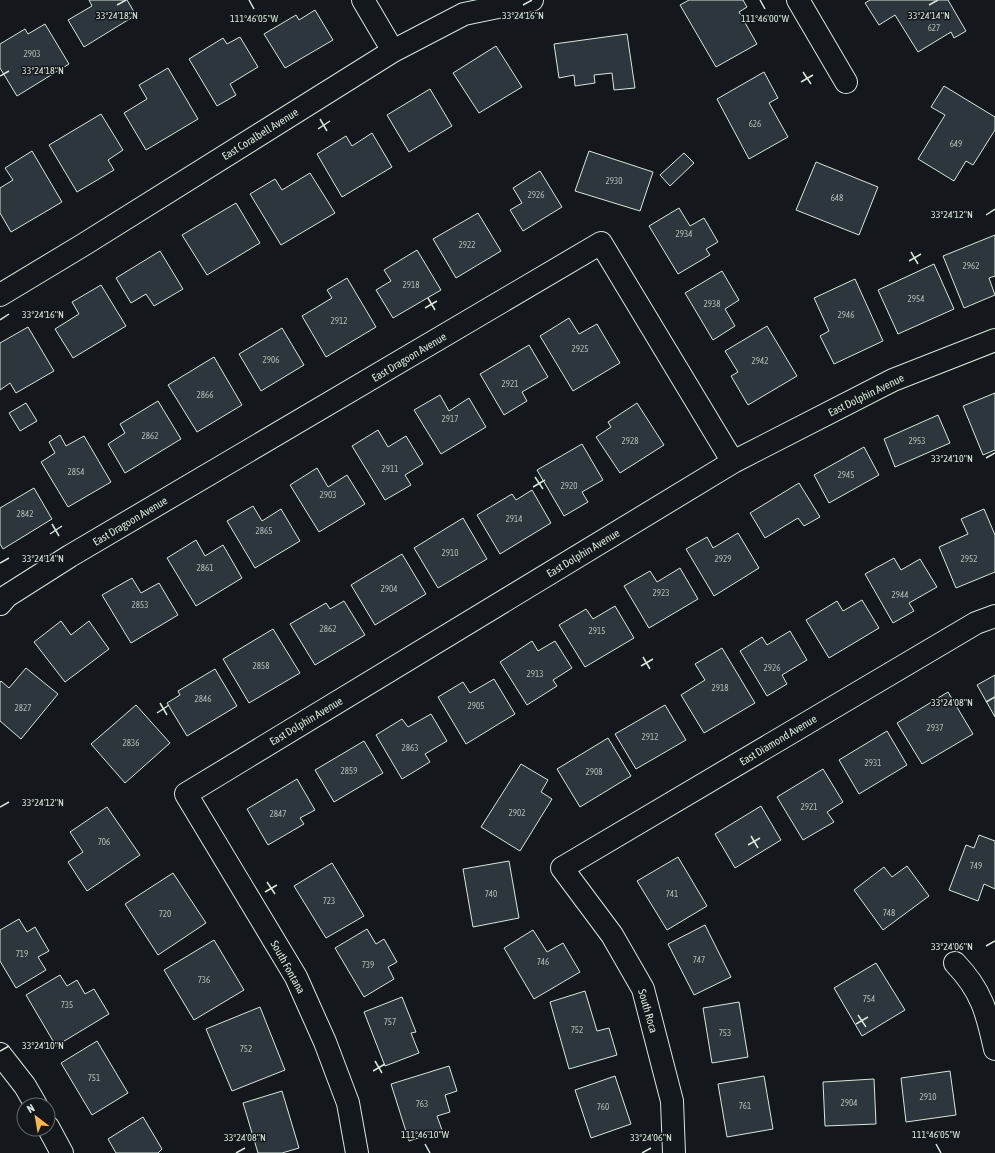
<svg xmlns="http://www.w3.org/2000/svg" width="995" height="1153" viewBox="0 0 995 1153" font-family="'Asap Condensed',sans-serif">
  <rect width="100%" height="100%" fill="#14181c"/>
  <path fill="#2c363c" stroke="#d8e6dc" d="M89 0H127L136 15 84 47 68 20 92 6Z
    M689 0H743L747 7 739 12 757 44 716 67 680 5Z
    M870 0H948L966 31 954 38 951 32 918 52 895 15 879 25 865 3Z
    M315 10 333 40 285 68 264 34 296 15 299 20Z
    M45 24 69 64 17 96 0 68V44L25 29 28 34Z
    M627 34 635 88 614 90 612 73 594 75 595 83 575 86 574 75 559 78 554 44Z
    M240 37 258 67 230 84 236 95 217 106 189 59 223 38 227 44Z
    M496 46 522 87 479 113 453 73Z
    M168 68 198 119 146 150 124 113 147 99 139 85Z
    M764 72 778 98 769 103 788 137 749 159 717 99Z
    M944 86 995 117V130L973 165 966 161 954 181 918 159 945 115 931 107Z
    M430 89 452 126 409 152 387 115Z
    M101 114 123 150 108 160 114 170 77 192 49 145Z
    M372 133 392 167 342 197 317 154 346 136 352 146Z
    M32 151 62 202 11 232 0 213V188L13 180 5 168Z
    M589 151 653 172 640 211 575 191Z
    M684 153 694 163 670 186 660 175Z
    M816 162 878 187 859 235 796 210Z
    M540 171 562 207 523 231 510 210 522 203 513 188Z
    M310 173 335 213 281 245 250 194 275 179 282 190Z
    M236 203 260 243 207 275 182 235Z
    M679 208 690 226 704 218 718 242 706 249 710 255 678 274 649 226Z
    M478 213 501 251 456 278 433 239Z
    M995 235V276L989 278 995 295 964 308 943 256Z
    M417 250 441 290 393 318 376 290 391 281 384 270Z
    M160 251 183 289 154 306 146 294 131 303 116 278Z
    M934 264 954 309 898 334 878 290Z
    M722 271 739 300 725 309 735 326 713 340 685 293Z
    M347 278 376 327 326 357 302 316 332 298 327 290Z
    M855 279 883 341 834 364 820 336 829 331 814 298Z
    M101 285 126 326 73 358 55 329 79 314 72 302Z
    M569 318 579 334 597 324 620 363 573 391 540 336Z
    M767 326 797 376 748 405 731 376 738 372 725 351Z
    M28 327 54 371 16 393 10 383 0 390V343Z
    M282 328 304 365 261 391 239 354Z
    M529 345 548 377 522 392 527 401 504 415 480 374Z
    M214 357 242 405 197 432 168 385Z
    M995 393V450L983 455 963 406Z
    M440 395 449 411 469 398 486 427 441 454 414 410Z
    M158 401 181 439 125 473 108 444 125 433 120 424Z
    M26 403 37 421 20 431 9 413Z
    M637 403 664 445 620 473 596 437 611 427 608 422Z
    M938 415 950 443 895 467 884 439Z
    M378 430 388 447 406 436 423 464 405 475 411 485 385 500 352 446Z
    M60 435 66 446 84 436 111 482 68 507 41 462 55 453 49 442Z
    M582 444 603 480 582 492 588 502 564 516 537 470Z
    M864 447 879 475 829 503 814 475Z
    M317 468 328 487 347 475 365 504 319 532 290 485Z
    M799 483 820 517 804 526 798 518 765 538 750 513Z
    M34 488 52 519 3 549 0 544V508Z
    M532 490 551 523 500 554 477 515 512 494 516 500Z
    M253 506 262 521 281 509 300 541 255 568 227 521Z
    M984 509 995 535V572L956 588 939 547 968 534 961 519Z
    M463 518 487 559 438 588 414 548Z
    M738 533 759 568 714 596 686 549 707 537 713 548Z
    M196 540 205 556 223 545 242 578 196 606 167 558Z
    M402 554 426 594 375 625 351 585Z
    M894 558 901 570 920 559 937 587 909 603 914 611 893 623 865 574Z
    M680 568 698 599 649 628 624 586 650 571 657 582Z
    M132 578 141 593 159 583 178 615 131 643 102 595Z
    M862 600 879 628 829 658 806 620 837 601 843 611Z
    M344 601 365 635 315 665 290 624 326 603 330 609Z
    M615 606 634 638 585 667 559 625 586 609 593 619Z
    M61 621 71 635 89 621 109 649 65 682 34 642Z
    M273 629 300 673 249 703 223 659Z
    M790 631 807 660 782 675 787 684 767 696 740 651 762 637 767 645Z
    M532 641 538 651 555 641 572 668 553 680 557 686 527 705 500 662Z
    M722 648 755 703 704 733 681 695 705 680 695 664Z
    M26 668 58 694 21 739 0 721V682L1 681 9 688Z
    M215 669 237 706 187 736 167 703 180 695 178 691Z
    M995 675V717L977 685Z
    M494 679 515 714 466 744 438 697 463 682 470 693Z
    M948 692 973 734 922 764 897 723Z
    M136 705 170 743 125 783 91 744Z
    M665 705 686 740 636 769 615 734Z
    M431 714 447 741 425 754 430 762 402 779 376 735 402 719 408 727Z
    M887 731 907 765 859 794 839 760Z
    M608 738 631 776 580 807 557 769Z
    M364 741 383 773 334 802 315 770Z
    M521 764 548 780 541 792 552 799 520 851 481 827Z
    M823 769 843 802 827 812 834 822 803 840 777 797Z
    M297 779 315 810 300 818 304 824 268 845 247 809Z
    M761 806 781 840 735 868 715 834Z
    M107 807 140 855 87 891 68 862 83 852 70 832Z
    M979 835 995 841V889L984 884 978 901 949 890 966 845 974 848Z
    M678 857 707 906 667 930 637 881Z
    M509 861 519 918 473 927 463 869Z
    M332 863 364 916 326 938 294 886Z
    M907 866 929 896 883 930 854 890 884 867 892 877Z
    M173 873 206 923 158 955 125 904Z
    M19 919 27 932 35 927 49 951 38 957 46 970 16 988 0 961V930Z
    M705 925 731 977 694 995 668 944Z
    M367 929 376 944 384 939 397 962 388 967 394 979 364 997 335 948Z
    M533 930 547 952 563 943 580 972 534 999 504 948Z
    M214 940 244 990 194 1020 164 970Z
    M876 963 905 1010 862 1036 834 988Z
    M60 975 67 986 77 980 85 994 94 989 109 1014 56 1046 26 995Z
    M585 991 597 1031 609 1028 617 1055 569 1069 550 1002Z
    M402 997 416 1032 411 1033 419 1053 385 1066 364 1012Z
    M739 1002 748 1057 712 1063 703 1008Z
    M260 1007 285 1070 232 1091 206 1029Z
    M97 1041 128 1093 92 1115 61 1063Z
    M449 1066 457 1091 445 1095 450 1112 437 1116 442 1130 409 1141 391 1084Z
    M950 1071 956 1115 906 1122 901 1078Z
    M615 1076 631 1124 591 1138 575 1090Z
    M764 1076 773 1129 727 1137 718 1084Z
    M874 1079 876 1124 825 1126 823 1082Z
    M282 1091 299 1148 282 1153H258L243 1103Z
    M143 1117 162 1149 158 1153H116L108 1139Z"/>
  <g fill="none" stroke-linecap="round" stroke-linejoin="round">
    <defs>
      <path id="minor" d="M363 0 393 51
        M798 0 846 82
        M0 295 83 245 393 51 464 14 532 0
        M0 604 7 596 70 556 601 243 733 462
        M955 963C982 991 987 1013 995 1049
        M0 1054 25 1086 36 1105
        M48 1127 62 1153
        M357 1153 348 1103 325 1042 296 977 186 794 733 462 893 380 995 340
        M674 1153 672 1101 643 989 612 935 562 868 976 623 995 616"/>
    </defs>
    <use href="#minor" stroke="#d8e6dc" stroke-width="24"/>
    <use href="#minor" stroke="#14181c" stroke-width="22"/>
  </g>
  <path fill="none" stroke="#d8e6dc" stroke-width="1.5" d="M249 0 254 9M760 0 765 9M117 5 126 0M523 5 532 0M929 5 938 0M803 72 811 84M0 76 9 71M801 82 813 75M320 119 327 131M318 129 330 121M986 215 995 209M911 252 918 264M909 261 921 254M428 298 435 310M425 308 437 301M0 320 9 314M986 458 995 453M535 477 543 489M533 487 545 480M52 524 59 536M50 534 62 526M0 563 9 558M643 657 650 669M641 666 653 659M986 702 995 697M160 703 167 715M157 713 169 705M0 807 9 802M751 836 758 848M748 845 760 838M267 882 275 894M265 892 277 885M986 946 995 941M858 1015 866 1027M856 1024 868 1017M0 1051 9 1046M375 1061 382 1073M373 1071 385 1064M425 1144 430 1153M936 1144 941 1153M236 1153 245 1148M642 1153 651 1148"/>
  <g text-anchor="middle" stroke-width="3" stroke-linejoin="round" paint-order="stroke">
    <g font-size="9" fill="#adbab4">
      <text x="934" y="31">627</text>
      <text x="32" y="57">2903</text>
      <text x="755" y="127">626</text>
      <text x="956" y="147">649</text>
      <text x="614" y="184">2930</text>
      <text x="536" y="198">2926</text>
      <text x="837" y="201">648</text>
      <text x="684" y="237">2934</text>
      <text x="467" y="248">2922</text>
      <text x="971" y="269">2962</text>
      <text x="411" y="288">2918</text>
      <text x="916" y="302">2954</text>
      <text x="712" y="307">2938</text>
      <text x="846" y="318">2946</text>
      <text x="339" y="324">2912</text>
      <text x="580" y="352">2925</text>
      <text x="271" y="363">2906</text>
      <text x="760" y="364">2942</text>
      <text x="510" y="387">2921</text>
      <text x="205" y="398">2866</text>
      <text x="450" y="422">2917</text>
      <text x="150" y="439">2862</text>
      <text x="630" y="444">2928</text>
      <text x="917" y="444">2953</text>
      <text x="390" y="472">2911</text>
      <text x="76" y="475">2854</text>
      <text x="846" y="478">2945</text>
      <text x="569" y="489">2920</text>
      <text x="328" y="498">2903</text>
      <text x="25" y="517">2842</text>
      <text x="514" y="522">2914</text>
      <text x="264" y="534">2865</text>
      <text x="450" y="556">2910</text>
      <text x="723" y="562">2929</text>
      <text x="969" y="562">2952</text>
      <text x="205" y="571">2861</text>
      <text x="389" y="592">2904</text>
      <text x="661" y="596">2923</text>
      <text x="900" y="598">2944</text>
      <text x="140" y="608">2853</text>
      <text x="328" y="632">2862</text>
      <text x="597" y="634">2915</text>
      <text x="261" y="669">2858</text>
      <text x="772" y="671">2926</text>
      <text x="535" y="677">2913</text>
      <text x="720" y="691">2918</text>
      <text x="203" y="702">2846</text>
      <text x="476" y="709">2905</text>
      <text x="23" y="711">2827</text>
      <text x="935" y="731">2937</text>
      <text x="650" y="740">2912</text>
      <text x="131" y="746">2836</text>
      <text x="410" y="751">2863</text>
      <text x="873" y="766">2931</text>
      <text x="349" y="774">2859</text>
      <text x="594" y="775">2908</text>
      <text x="809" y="810">2921</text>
      <text x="517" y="816">2902</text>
      <text x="278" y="817">2847</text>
      <text x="104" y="845">706</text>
      <text x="976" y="869">749</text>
      <text x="491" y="897">740</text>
      <text x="672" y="897">741</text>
      <text x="329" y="904">723</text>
      <text x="889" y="916">748</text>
      <text x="165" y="917">720</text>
      <text x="22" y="957">719</text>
      <text x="699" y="963">747</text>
      <text x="543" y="965">746</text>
      <text x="368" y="968">739</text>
      <text x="204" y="983">736</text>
      <text x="869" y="1002">754</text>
      <text x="67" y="1008">735</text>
      <text x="390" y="1025">757</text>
      <text x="577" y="1033">752</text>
      <text x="725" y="1036">753</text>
      <text x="246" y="1052">752</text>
      <text x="94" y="1081">751</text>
      <text x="928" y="1100">2910</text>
      <text x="849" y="1106">2904</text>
      <text x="422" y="1107">763</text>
      <text x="745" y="1109">761</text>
      <text x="603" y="1110">760</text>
    </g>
    <g font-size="11" fill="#d8e6dc" stroke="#14181c">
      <text transform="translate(260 134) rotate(-32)" y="4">East Coralbell Avenue</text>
      <text transform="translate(409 357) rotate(-31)" y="4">East Dragoon Avenue</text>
      <text transform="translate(866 395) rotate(-26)" y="4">East Dolphin Avenue</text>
      <text transform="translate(130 521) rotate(-31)" y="4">East Dragoon Avenue</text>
      <text transform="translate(583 553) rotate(-31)" y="4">East Dolphin Avenue</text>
      <text transform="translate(306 721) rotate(-31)" y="4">East Dolphin Avenue</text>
      <text transform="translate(778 740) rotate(-31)" y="4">East Diamond Avenue</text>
      <text transform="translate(288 967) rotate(61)" y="4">South Fontana</text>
      <text transform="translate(648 1011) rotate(74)" y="4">South Roca</text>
    </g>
  </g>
  <g font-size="10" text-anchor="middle" fill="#d8e6dc" stroke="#14181c" stroke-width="3" stroke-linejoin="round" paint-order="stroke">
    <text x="117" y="19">33°24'18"N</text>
    <text x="523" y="19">33°24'16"N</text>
    <text x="929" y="19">33°24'14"N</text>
    <text x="254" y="22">111°46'05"W</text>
    <text x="765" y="22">111°46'00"W</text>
    <text x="43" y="74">33°24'18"N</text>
    <text x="952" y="218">33°24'12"N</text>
    <text x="43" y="318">33°24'16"N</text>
    <text x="952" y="462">33°24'10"N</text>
    <text x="43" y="562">33°24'14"N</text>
    <text x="952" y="706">33°24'08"N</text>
    <text x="43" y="806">33°24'12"N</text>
    <text x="952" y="950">33°24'06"N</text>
    <text x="43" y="1049">33°24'10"N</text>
    <text x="425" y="1138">111°46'10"W</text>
    <text x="936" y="1138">111°46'05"W</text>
    <text x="245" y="1141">33°24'08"N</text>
    <text x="651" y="1141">33°24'06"N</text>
  </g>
  <g transform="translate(36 1117) rotate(329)"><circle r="19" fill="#14181c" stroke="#626a69"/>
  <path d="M0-3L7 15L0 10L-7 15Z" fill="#ffb74d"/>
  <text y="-6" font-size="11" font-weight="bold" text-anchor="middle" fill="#d8e6dc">N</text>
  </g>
</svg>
